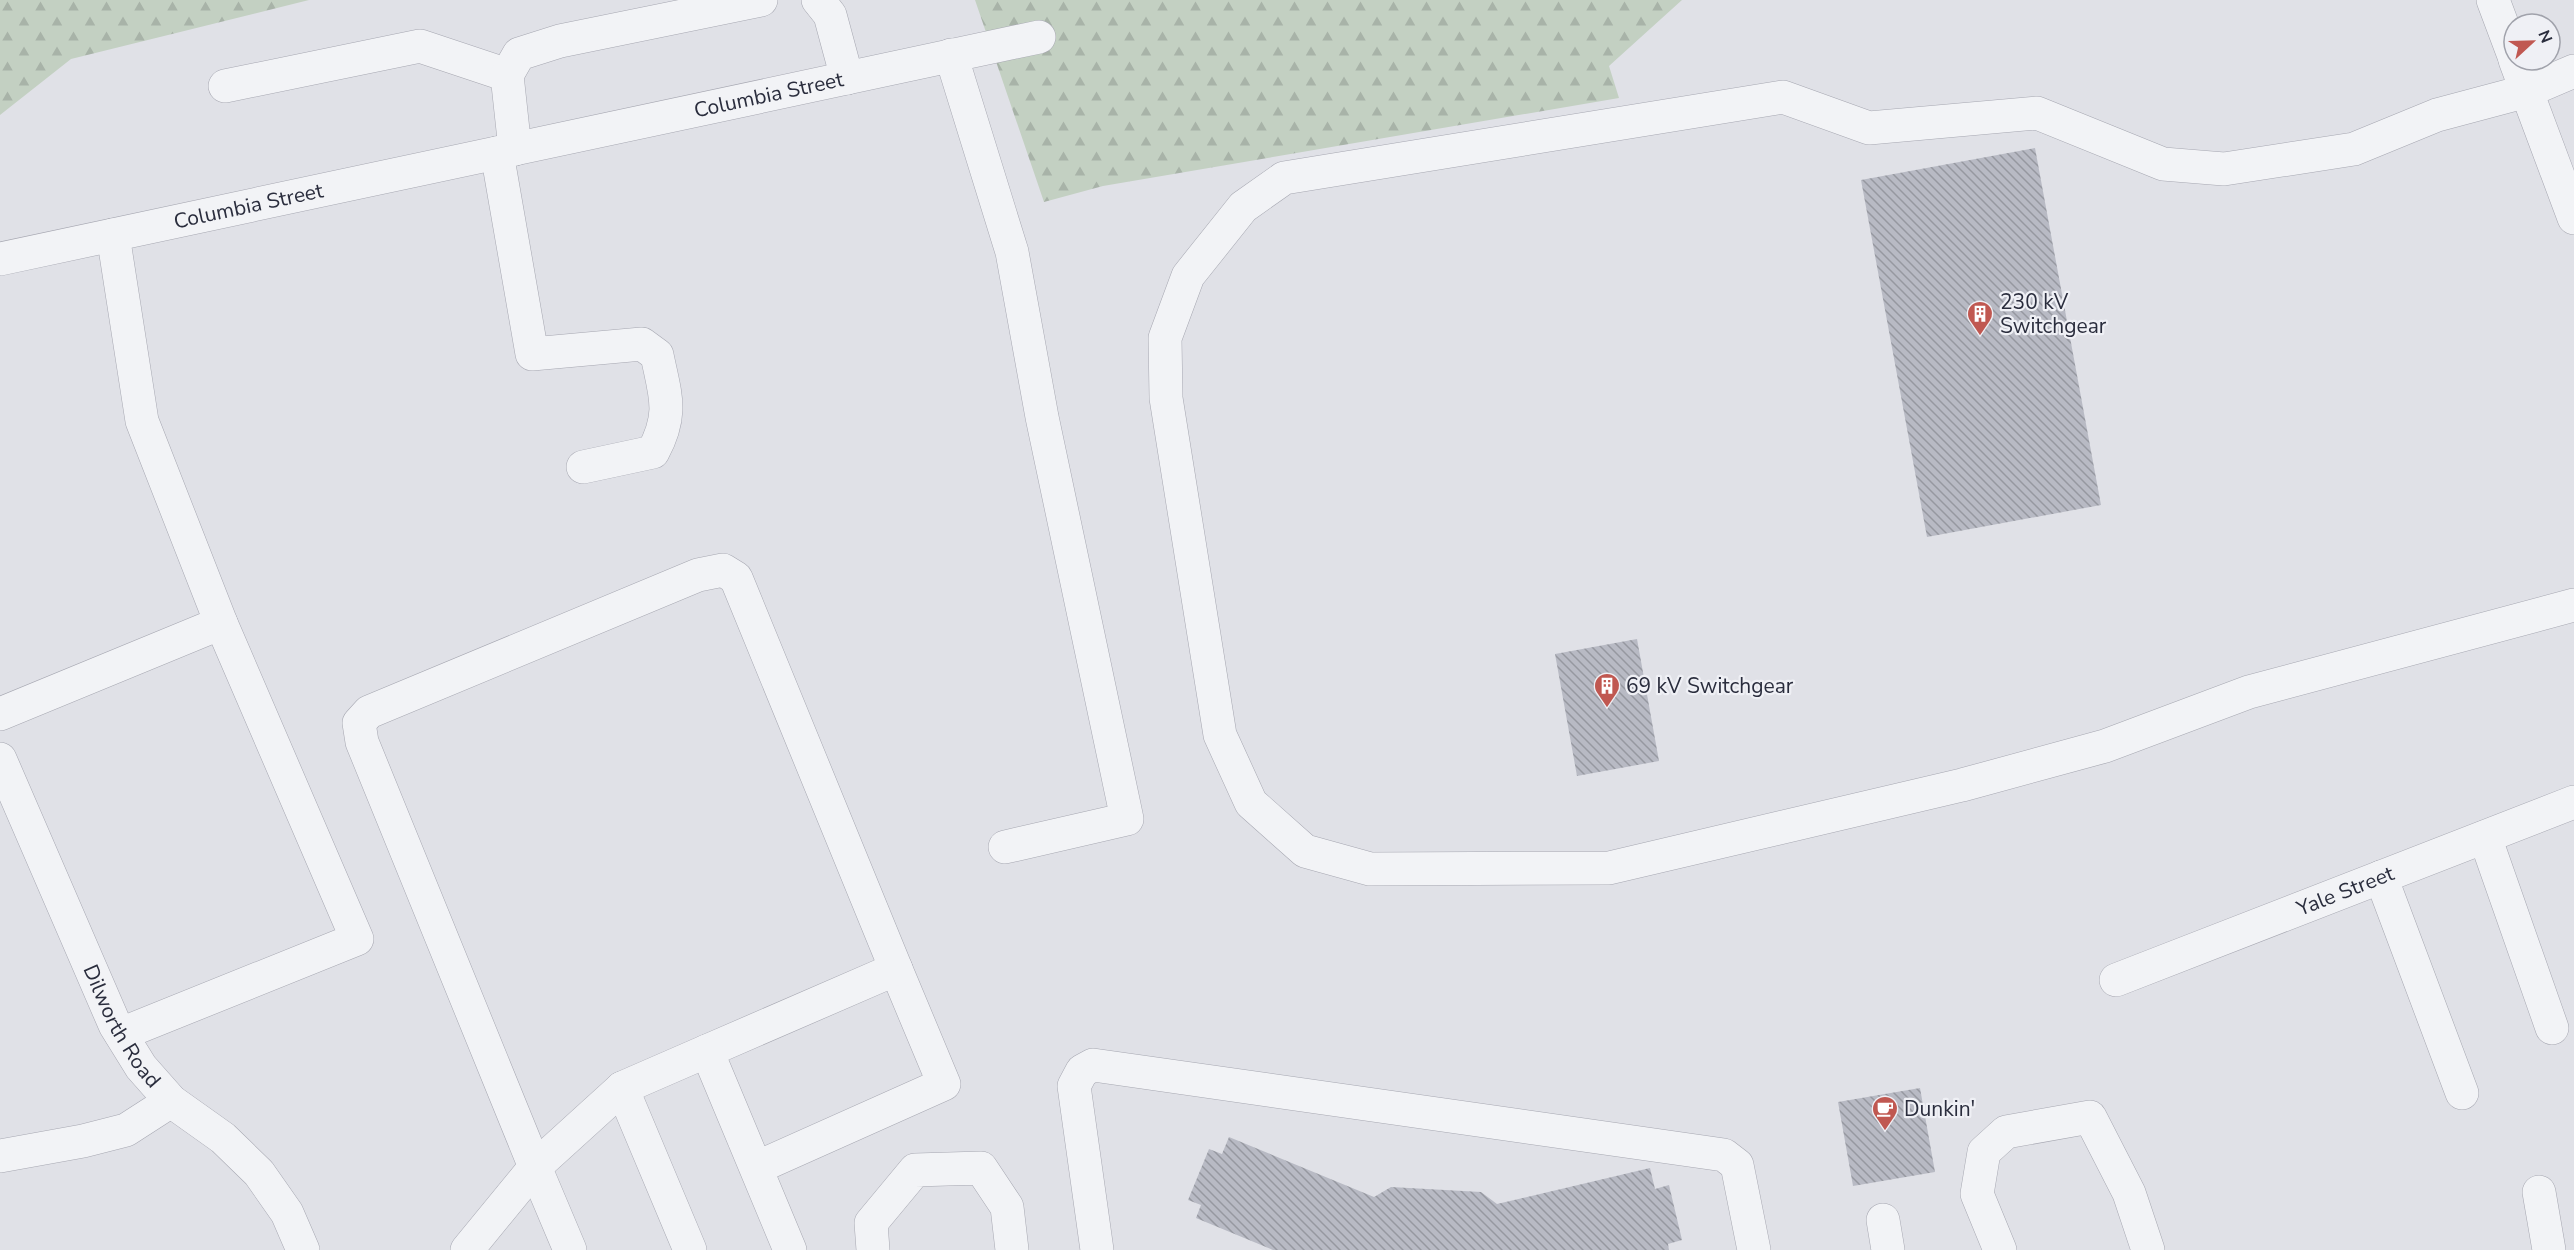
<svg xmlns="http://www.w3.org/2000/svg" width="2574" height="1250" viewBox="0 0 2574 1250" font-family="'Nunito Sans',sans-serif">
  <defs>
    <pattern id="forest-firs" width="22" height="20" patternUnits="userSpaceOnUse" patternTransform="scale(1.5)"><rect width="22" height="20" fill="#c3d0c2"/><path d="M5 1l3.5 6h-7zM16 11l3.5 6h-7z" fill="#a8b3a8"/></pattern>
    <pattern id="building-back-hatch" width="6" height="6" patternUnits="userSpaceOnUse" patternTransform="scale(1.5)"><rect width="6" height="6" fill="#b8bac4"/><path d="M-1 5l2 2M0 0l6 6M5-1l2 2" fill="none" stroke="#9698a0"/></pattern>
  </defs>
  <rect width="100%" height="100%" fill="#e0e1e7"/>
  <path fill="url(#forest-firs)" d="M0 0H309L71 59 0 115Z
    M975 0H1682L1609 66 1619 98 1103 186 1044 202Z"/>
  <path fill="url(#building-back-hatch)" d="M2035 148 2101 505 1927 537 1861 180Z
    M1637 639 1659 761 1577 776 1555 654Z
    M1920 1088 1935 1172 1853 1186 1838 1102Z
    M1229 1137 1374 1197 1391 1187 1481 1192 1497 1204 1650 1168 1655 1189 1669 1185 1682 1240 1668 1244 1669 1250H1273L1196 1218 1201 1205 1188 1200 1209 1149 1222 1154Z"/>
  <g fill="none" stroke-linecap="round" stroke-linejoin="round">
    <defs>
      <g id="minor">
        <path d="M818 0 830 15 847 78"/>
        <path d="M2493 0 2514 56"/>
        <path d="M951 55 1012 252 1042 417 1127 819 1005 847"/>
        <path d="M2515 60 2574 218"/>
        <path d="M2574 71 2527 91 2437 115 2354 149 2224 169 2163 164 2037 113 1869 128 1783 97 1284 178 1243 207 1188 276 1165 338 1166 398 1220 735 1251 803 1305 851 1370 869 1609 868 1962 785 2105 746 2249 692 2574 605"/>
        <path d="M225 86 420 46 507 75"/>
        <path d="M515 149 507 75 519 54 560 41 761 0"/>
        <path d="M497 153 532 354 642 344 657 355C665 395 674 413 653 452L583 467"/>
        <path id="s1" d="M0 259 1039 37"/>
        <path d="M0 714 221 623 142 421 113 235"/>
        <path id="s2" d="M0 759 115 1025 141 1067 171 1101 223 1138 259 1173 287 1213 303 1250"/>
        <path d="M2485 837 2552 1028"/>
        <path d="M2381 877 2462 1093"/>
        <path id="s3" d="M2116 980 2574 802"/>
        <path d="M121 1034 357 939 221 623"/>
        <path d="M0 1156 83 1141 126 1130 171 1101"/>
        <path d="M756 1168 944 1084 896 969 707 1051 790 1250"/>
        <path d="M2539 1192 2549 1250"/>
        <path d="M1883 1220 1888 1250"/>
        <path d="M467 1250 535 1167 362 742 359 723 369 712 698 575 723 570 736 578 896 969"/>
        <path d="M570 1250 535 1167 622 1088"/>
        <path d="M690 1250 622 1088 707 1051"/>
        <path d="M873 1250 871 1223 915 1170 981 1168 1007 1207 1012 1250"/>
        <path d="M1097 1250 1074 1086 1082 1071 1093 1065 1724 1155 1737 1165 1754 1250"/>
        <path d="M2000 1250 1977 1194 1984 1152 2006 1132 2090 1117 2129 1193 2148 1250"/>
      </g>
    </defs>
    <use href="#minor" stroke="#a6a7b1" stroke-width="34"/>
    <use href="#minor" stroke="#f2f3f6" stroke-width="33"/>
  </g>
  <defs>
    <symbol id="building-pin" viewBox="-11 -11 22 30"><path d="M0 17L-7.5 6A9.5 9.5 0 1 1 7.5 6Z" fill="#c05851" stroke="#eff0f5"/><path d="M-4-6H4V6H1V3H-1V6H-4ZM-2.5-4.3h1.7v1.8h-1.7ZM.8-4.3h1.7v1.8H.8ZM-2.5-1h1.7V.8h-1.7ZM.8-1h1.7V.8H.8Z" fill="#fff"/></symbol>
    <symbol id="cafe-pin" viewBox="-11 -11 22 30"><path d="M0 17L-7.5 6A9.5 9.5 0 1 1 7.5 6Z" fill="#c05851" stroke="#eff0f5"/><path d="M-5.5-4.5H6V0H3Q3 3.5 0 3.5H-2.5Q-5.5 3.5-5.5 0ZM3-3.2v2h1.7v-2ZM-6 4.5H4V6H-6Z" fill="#fff"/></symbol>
  </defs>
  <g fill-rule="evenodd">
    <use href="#building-pin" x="1965" y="299" width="30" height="40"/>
    <use href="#building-pin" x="1592" y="671" width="30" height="40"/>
    <use href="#cafe-pin" x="1870" y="1094" width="30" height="40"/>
  </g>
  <g text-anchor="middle" stroke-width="4.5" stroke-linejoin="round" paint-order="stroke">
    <g font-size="21" fill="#2a2d3d" stroke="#eff0f5">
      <text dy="7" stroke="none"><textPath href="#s1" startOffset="786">Columbia Street</textPath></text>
      <text dy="7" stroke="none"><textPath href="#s1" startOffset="254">Columbia Street</textPath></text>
      <text dy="7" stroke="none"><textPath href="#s3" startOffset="246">Yale Street</textPath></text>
      <text dy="7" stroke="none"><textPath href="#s2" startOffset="294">Dilworth Road</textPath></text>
    </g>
    <g font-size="21" fill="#2a2d3d" stroke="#eff0f5" text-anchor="start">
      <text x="2000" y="309">230 kV<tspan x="2000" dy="24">Switchgear</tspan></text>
      <text x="1626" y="693">69 kV Switchgear</text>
      <text x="1904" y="1116">Dunkin'</text>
    </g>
  </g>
  <g transform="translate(2532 42) rotate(68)"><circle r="28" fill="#eff0f5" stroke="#a0a2ab" stroke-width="1.5"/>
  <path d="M0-4.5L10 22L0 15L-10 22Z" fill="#c05851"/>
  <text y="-9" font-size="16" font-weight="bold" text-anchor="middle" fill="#2a2d3d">N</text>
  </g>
</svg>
